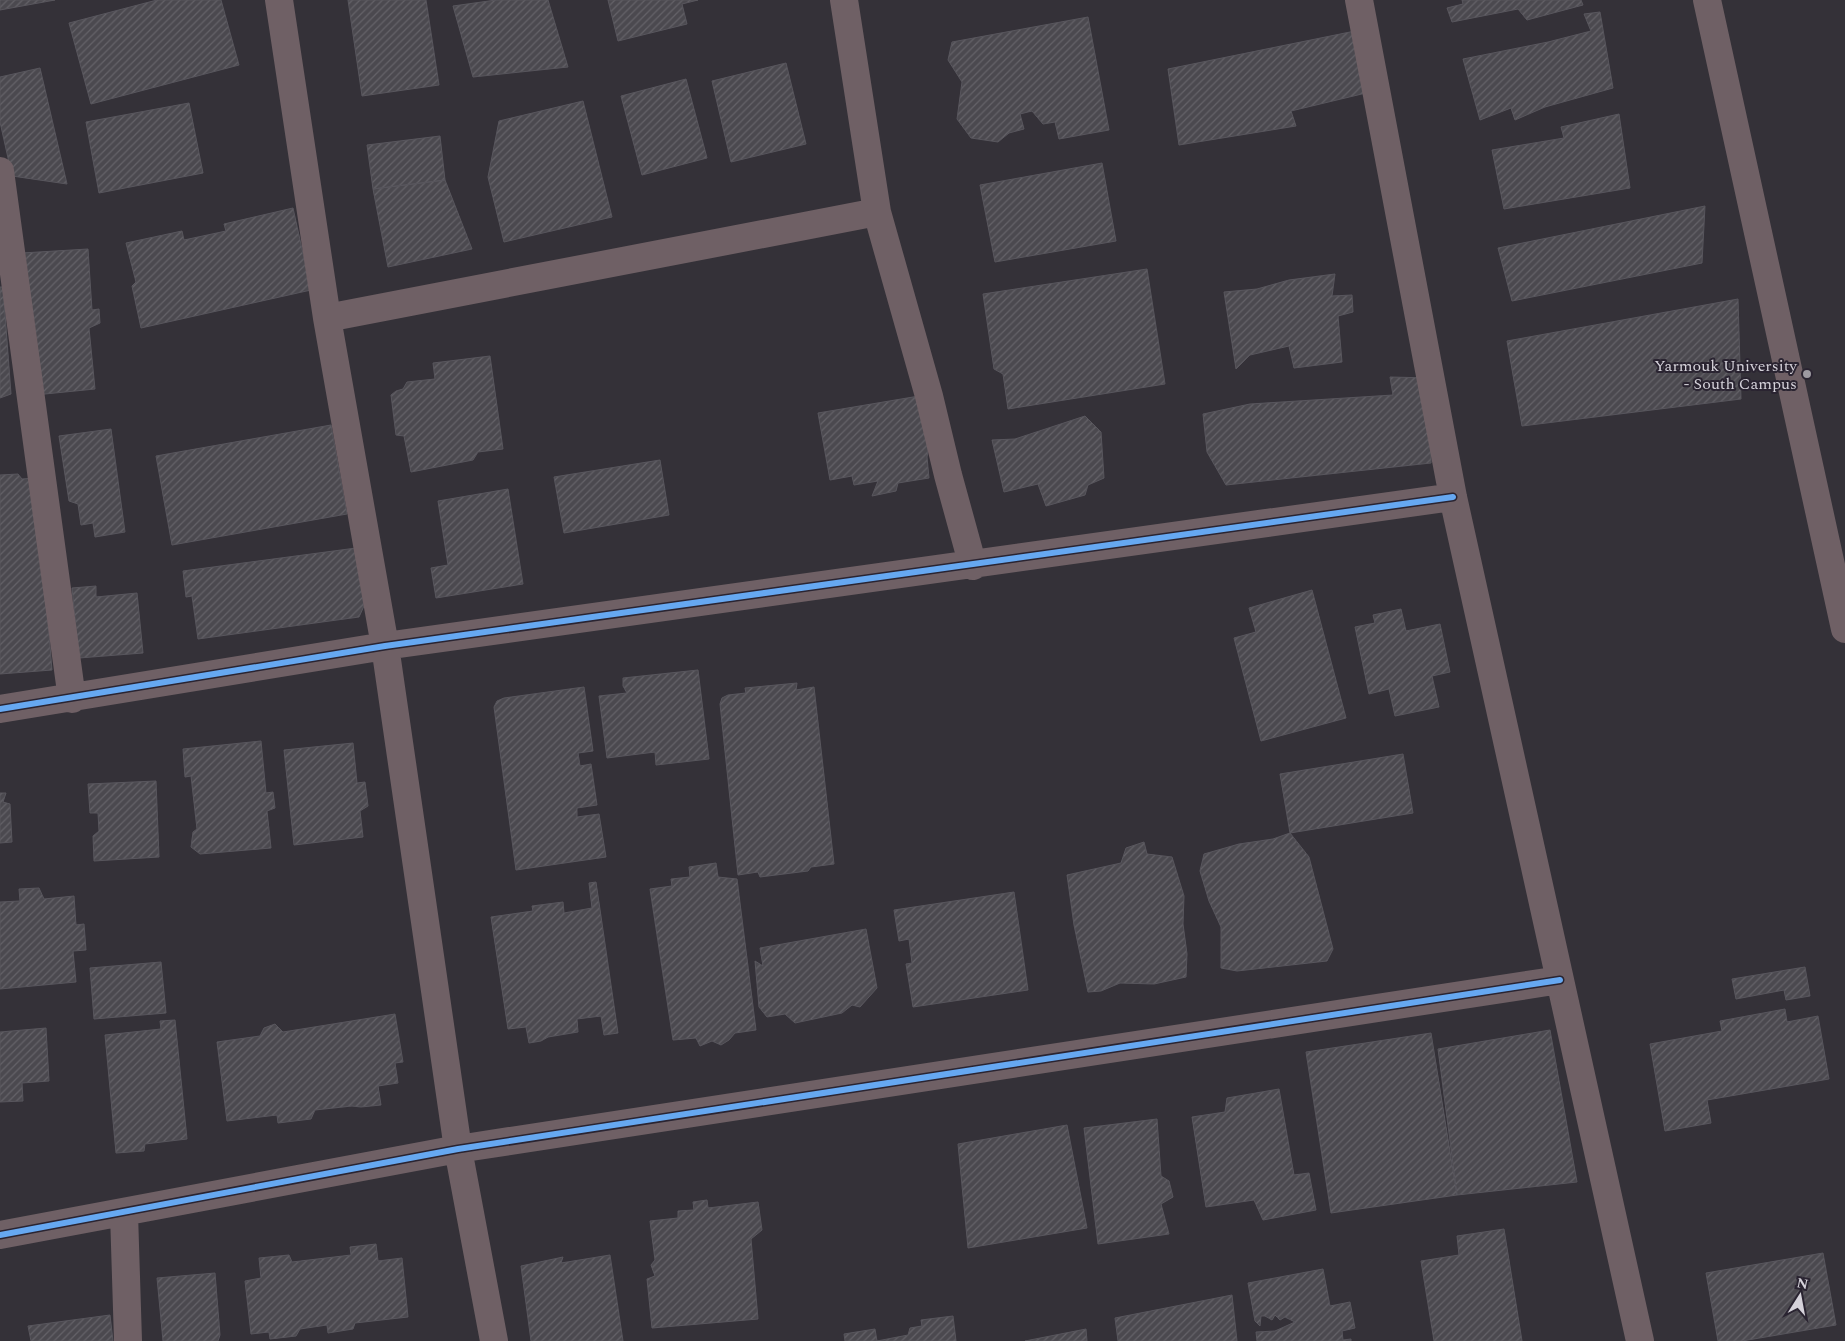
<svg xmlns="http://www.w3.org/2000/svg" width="1845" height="1341" viewBox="0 0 1845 1341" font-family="Spectral,serif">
  <defs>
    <pattern id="building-hatch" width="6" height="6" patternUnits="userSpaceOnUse" patternTransform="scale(1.25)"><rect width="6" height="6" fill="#4b494f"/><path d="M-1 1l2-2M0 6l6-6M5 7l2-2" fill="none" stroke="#646268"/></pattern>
  </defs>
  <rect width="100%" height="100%" fill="#343138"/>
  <path fill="url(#building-hatch)" stroke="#58565d" d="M0 0H55L0 10Z
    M157 0H221L239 65 91 104 69 23Z
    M348 0H426L439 85 362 96Z
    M496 0H548L568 67 473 77 453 6Z
    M608 0H698L682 4 687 24 618 41Z
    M1462 0H1581L1583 5 1527 20 1518 9 1452 22 1447 8 1463 4Z
    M1600 12 1613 88 1545 107 1515 120 1511 108 1480 120 1463 59 1548 42 1591 31 1584 14Z
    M1088 17 1109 130 1059 139 1055 122 1043 124 1032 111 1020 114 1024 129 1009 133 998 142 971 138 957 119 962 82 948 60 952 42Z
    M1355 31 1366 93 1291 111 1296 126 1179 145 1168 69Z
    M786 63 806 144 731 162 712 81Z
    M40 68 67 184 12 176 0 122V77Z
    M686 79 707 158 642 175 621 96Z
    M583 101 612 217 504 242 488 177 499 121Z
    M189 103 203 173 99 193 86 122Z
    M1619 114 1630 188 1504 209 1492 150 1564 138 1561 127Z
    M440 136 445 180 373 189 367 145Z
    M1102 163 1116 241 995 262 980 185Z
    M445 180 472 249 388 267 373 189Z
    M1705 206 1702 263 1512 301 1498 248Z
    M293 208 311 290 141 328 132 286 136 282 126 243 182 231 184 240 226 231 224 224Z
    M88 249 92 310 99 309 100 323 89 328 95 389 35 395 22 253Z
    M1147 269 1165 384 1008 409 1003 374 994 369 983 294Z
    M1335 274 1332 296 1352 295 1353 312 1338 316 1342 362 1294 368 1289 346 1250 355 1236 369 1224 292 1257 289 1289 280Z
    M0 287H3L11 394 0 398Z
    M1738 299 1741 399 1522 426 1507 341Z
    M490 356 503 449 478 452 473 460 411 472 404 436 396 435 391 395 396 391 403 389 407 382 435 379 433 363Z
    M1390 377 1431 378V463L1226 485 1207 452 1203 414 1250 404 1393 395Z
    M919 396 928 451 927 457 929 478 898 483 896 491 872 496 878 481 854 485 852 476 830 480 818 413Z
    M1085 416 1101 432 1104 478 1088 485 1085 495 1046 506 1038 484 1004 492 992 440 1015 439Z
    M331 425 347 514 172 545 156 456Z
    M111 429 125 532 95 537 93 523 81 525 78 504 69 501 59 436Z
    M660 460 669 515 564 533 554 477Z
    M18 474 22 479 36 478 52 670 0 674V475Z
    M508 489 523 584 436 598 431 568 448 565 438 501Z
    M356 548 364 606 359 617 198 639 192 596 186 597 183 571Z
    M96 586V597L137 593 143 653 79 658 72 588Z
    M1312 590 1346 718 1261 741 1234 638 1256 632 1249 608Z
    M1401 609 1406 631 1440 624 1450 672 1432 676 1439 707 1395 716 1389 689 1369 694 1355 627 1375 623 1373 615Z
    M698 670 709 759 656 765 655 752 607 758 599 696 627 693 623 686V678Z
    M797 683 796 690 814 687 834 864 811 867 808 871 760 877 758 872 738 875 720 704 722 698 728 695 746 693 745 688Z
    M584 687 593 751 578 753 580 766 591 764 597 805 577 808V817L599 814 606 857 516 870 494 707 497 701 504 698Z
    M261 741 266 793 273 792 275 808 267 811 271 848 200 854 191 847 193 832 197 829 191 776 185 777 183 749Z
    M353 743 357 783 365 782 368 806 360 811 363 837 294 845 284 750Z
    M1403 754 1413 813 1290 833 1280 774Z
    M156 781 159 857 94 861 93 836 99 831 98 813H90L88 784Z
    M0 793H6L3 802 10 804 12 842 0 843Z
    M1290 833 1309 857 1333 949 1327 961 1237 971 1221 968V927L1209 901 1200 871 1204 854 1239 844 1273 839Z
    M1144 842 1147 854 1172 857 1184 896 1183 924 1187 954 1186 977 1154 984 1120 983 1101 991 1088 992 1074 925 1067 875 1121 863 1126 848Z
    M716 863 718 877 737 879 756 1030 735 1033 729 1040 721 1045 712 1041 700 1046 696 1038 673 1040 650 889 672 886 671 879 690 877 689 867Z
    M596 882 618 1033 604 1035 601 1016 577 1019 578 1032 548 1037 541 1041 529 1043 526 1027 508 1029 491 917 533 911 532 906 563 902 564 913 592 908 589 883Z
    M39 888 44 899 74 896 76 925 84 924 86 950 73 951 76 982 0 989V902L20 901 19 889Z
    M1014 892 1028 990 913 1007 906 964 912 963 909 939 899 941 894 910Z
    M866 929 877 988 860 1007 852 1005 842 1013 795 1023 785 1014 767 1017 759 1007 755 961 763 966 760 948Z
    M161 962 166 1013 94 1019 90 968Z
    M1805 967 1810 996 1786 1000 1784 990 1736 999 1732 979Z
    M1785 1009 1787 1022 1818 1016 1829 1079 1707 1100 1711 1123 1665 1131 1650 1044 1722 1031 1720 1021Z
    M395 1014 403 1062 395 1063 398 1083 378 1086 381 1105 361 1107 352 1106 315 1110 311 1119 278 1123 277 1115 227 1121 217 1042 260 1036 264 1028 275 1024 283 1032Z
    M175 1020 187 1139 145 1144 144 1151 116 1153 105 1035 161 1029 160 1021Z
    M46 1028 49 1081 22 1083 23 1101 0 1102V1032Z
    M1550 1030 1577 1182 1457 1195 1438 1049Z
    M1431 1033 1457 1195 1331 1213 1306 1052Z
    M1279 1089 1294 1175 1309 1173 1316 1210 1263 1220 1254 1200 1206 1207 1192 1117 1225 1112 1227 1098Z
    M1157 1119 1161 1176 1169 1181 1173 1197 1161 1204 1169 1234 1098 1244 1084 1128Z
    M1067 1125 1087 1228 968 1248 958 1144Z
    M707 1200 708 1208 758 1202 762 1230 751 1239 758 1319 652 1328 647 1279 655 1276 651 1265 655 1260 650 1221 678 1218V1211L694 1210 693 1202Z
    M1504 1229 1522 1341H1434L1421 1261 1459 1255 1457 1236Z
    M376 1244 378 1261 402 1258 408 1317 355 1323 353 1329 328 1333 327 1325 300 1329 296 1336 270 1339 269 1332 251 1334 245 1281 261 1278 259 1258 289 1255 292 1262 351 1255 350 1247Z
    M1823 1253 1836 1325 1742 1341H1718L1706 1273Z
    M610 1255 623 1341H531L521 1266 563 1257 561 1263Z
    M1323 1269 1330 1306 1350 1302 1355 1328 1342 1331 1343 1340 1351 1339V1341H1257L1256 1332 1275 1331 1295 1322 1285 1317 1280 1320 1275 1315 1272 1320 1265 1316H1261L1260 1326 1255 1321 1248 1283Z
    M215 1273 220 1335 218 1341H163L157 1278Z
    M1232 1295 1237 1341H1118L1115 1318Z
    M110 1315 113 1341H31L28 1326Z
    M953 1316 956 1341H845L844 1334 875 1329 877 1341 908 1335 910 1328 922 1326 921 1320Z
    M1086 1329 1087 1341H1025Z"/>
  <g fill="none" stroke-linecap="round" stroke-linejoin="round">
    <path stroke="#6f6065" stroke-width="28" d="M279 0 327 318 385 646 458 1149 494 1341
      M844 0 877 212 929 396 948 475 973 566
      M1359 0 1453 497 1640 1341
      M1707 0 1845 629
      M0 171 72 699
      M327 318 877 212
      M0 709 385 646 1453 497
      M124 1213 128 1341
      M0 1235 458 1149 1560 980"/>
    <defs>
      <path id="cycleway" d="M0 709 385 646 1453 497
        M0 1235 458 1149 1560 980"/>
    </defs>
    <use href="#cycleway" stroke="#2a2431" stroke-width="9"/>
    <use href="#cycleway" stroke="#66a8f1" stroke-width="6"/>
  </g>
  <circle fill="#9d9aa1" stroke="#2a2431" stroke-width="2" cx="1807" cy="374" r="5"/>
  <g text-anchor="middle" stroke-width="4" stroke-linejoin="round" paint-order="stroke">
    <g font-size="16" fill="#d5d2da" stroke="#2a2431" text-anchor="end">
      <text x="1797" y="371">Yarmouk University<tspan x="1797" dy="18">- South Campus</tspan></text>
    </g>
  </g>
  <g transform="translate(1800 1296) rotate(11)" stroke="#2a2431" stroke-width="4" paint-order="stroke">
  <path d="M0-4L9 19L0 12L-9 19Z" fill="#d5d2da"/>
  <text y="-8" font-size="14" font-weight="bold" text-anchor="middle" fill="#d5d2da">N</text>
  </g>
</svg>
